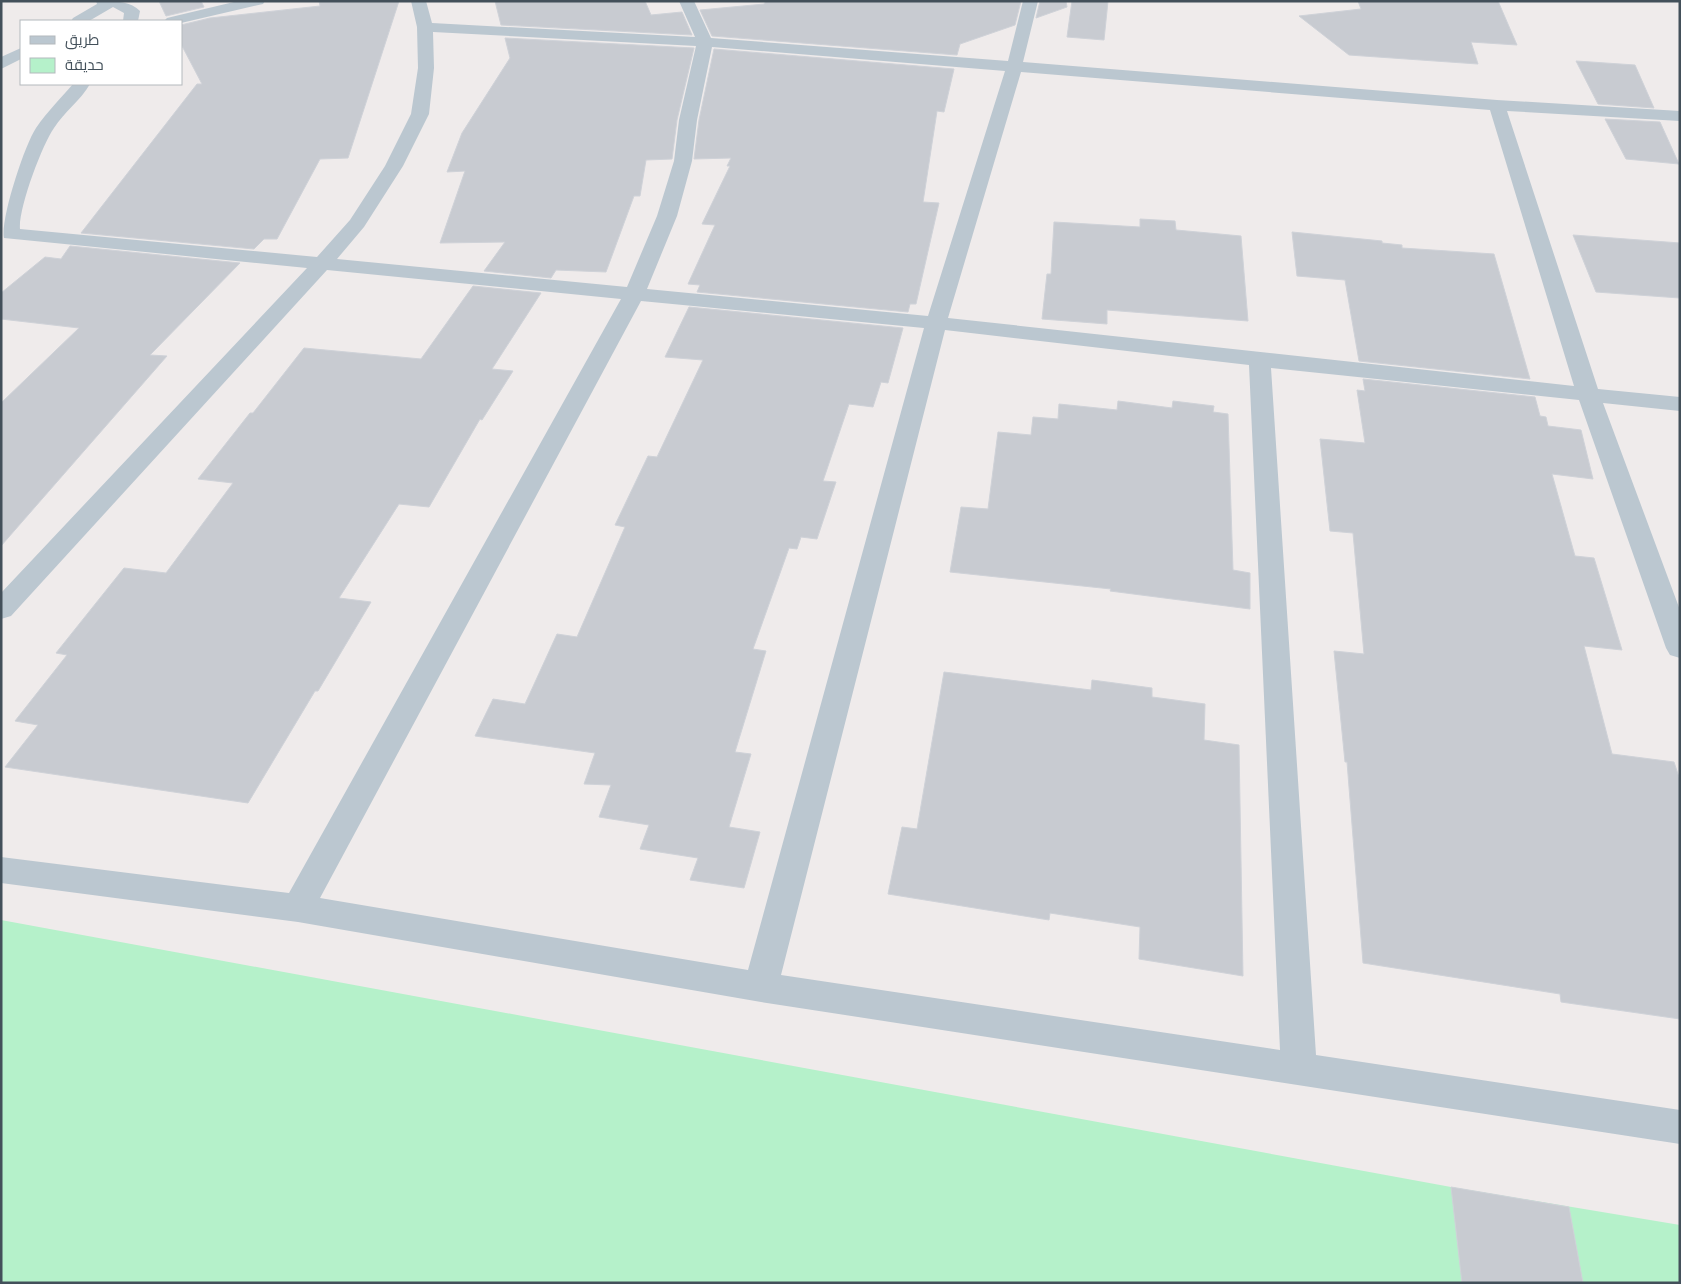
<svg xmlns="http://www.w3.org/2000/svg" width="1681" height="1284" viewBox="0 0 1681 1284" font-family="'Work Sans',Cairo,sans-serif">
  <rect width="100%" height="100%" fill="#efebeb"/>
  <path fill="#b5f1ca" d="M1 920 1451 1187 1680 1225V1283H1Z"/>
  <path fill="#c8cbd1" stroke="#cfd2d8" d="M159 1H201L204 7 166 16Z
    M319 1H399L348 158 320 159 277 239H264L254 249 81 233 197 84H202L181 44V25L210 18 320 6Z
    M495 1H645L651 15 682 12 692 35 501 25Z
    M766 1H1021L1015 25 960 44 957 55 712 36 700 10 764 4Z
    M1040 1H1066L1067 7 1036 18Z
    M1072 1H1108L1104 40 1067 37Z
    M1358 1H1498L1517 45 1471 42 1478 64 1349 55 1299 16 1361 9Z
    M505 38 694 48 677 120 672 159 646 160 640 196H634L606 272 556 270 551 278 484 271 505 242 440 243 465 171 447 172 462 133 510 58Z
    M714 49 954 69 944 112 937 111 923 202 939 203 916 304H910L908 312 697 292 700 285 688 284 715 225 702 224 730 166H727L731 158 694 159 699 120Z
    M1576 61 1635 65 1654 108 1598 104Z
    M1605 119 1660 122 1679 164 1626 159Z
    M1140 219 1175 221 1176 230 1241 236 1248 321 1107 310V324L1042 319 1047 274H1051L1054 222 1140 227Z
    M1292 232 1382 241V243L1402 245V248L1494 254 1530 379 1359 361 1345 280 1297 276Z
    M1573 235 1680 243V298L1596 292Z
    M70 246 240 263 150 355 167 356 1 546V403L79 328 1 319V293L45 257 61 259Z
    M473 286 541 293 492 369 513 371 482 420 480 419 429 507 399 504 339 598 371 602 318 691H315L248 803 5 767 38 725 15 721 67 655 56 653 124 568 166 573 233 483 198 479 250 413H253L304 348 421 359Z
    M689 307 903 328 888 383 881 382 873 407 849 404 823 481 836 482 817 539 801 537 797 549 789 548 753 649 766 651 735 752 751 754 729 827 760 832 744 888 690 880 698 858 640 849 649 825 599 817 611 785 584 784 595 753 475 736 493 699 525 704 557 634 577 637 625 527 615 525 648 456 657 457 703 360 665 357Z
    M1363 379 1535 397 1540 416 1546 417 1548 426 1581 430 1593 479 1552 474 1575 556 1594 558 1622 650 1584 646 1612 754 1674 762 1680 780V1019L1561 1002 1560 994 1363 963 1347 762H1345L1334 651 1364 654 1353 533 1330 531 1320 439 1365 443 1357 390 1365 391Z
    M1118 401 1172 408 1173 401 1214 406 1213 412 1228 414 1233 570 1250 573V609L1110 591 1111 589 950 572 961 507 988 509 998 432 1031 435 1033 417 1058 419 1059 404 1117 410Z
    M944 672 1091 690 1092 680 1152 688V697L1205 704 1204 740 1239 745 1243 976 1139 959 1140 927 1050 913 1049 920 888 894 902 827 917 829Z
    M1451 1187 1569 1207 1583 1283H1462Z"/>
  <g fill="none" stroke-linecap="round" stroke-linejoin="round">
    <path fill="#bbc7d0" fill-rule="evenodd" d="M96 1C110 1 130 0 140 11L138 21H123L124 13 113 7 89 21H71L73 18 97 4Z
      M238 1H265L263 4 181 23V21H164L167 18Z
      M411 1H426L432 23 695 37 679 1H694L711 38 1008 61 1023 1H1038L1023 62 1497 100 1680 111V121L1507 111 1598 389 1680 397V411L1603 403 1680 610V658L1670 655 1666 648 1579 400 1271 368 1316 1055 1680 1110V1144L761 1002 298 922 1 883V857L289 893 621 299 327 270 11 616 1 619V593L307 268 4 238C0 221 24 146 36 128 47 112 61 98 73 84H90C81 100 64 112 54 128 42 145 18 209 20 229L317 257 350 220 385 166 411 114 418 68 417 27ZM433 32 696 46 679 120 674 161 657 216 627 287 337 259 364 227 403 166 429 114 434 68ZM712 47 1005 71 928 316 647 289 677 216 692 161 697 120ZM1021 72 1490 110 1574 386 948 318ZM641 301 924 328 748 970 320 898ZM945 330 1249 365 1280 1050 781 975Z
      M21 48V59L1 69V57Z"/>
  </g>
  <rect width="1681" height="1284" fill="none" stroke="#43505a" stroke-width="5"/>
  <rect x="20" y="20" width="162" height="65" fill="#ffffff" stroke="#b4b9bd"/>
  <rect x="30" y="36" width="25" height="8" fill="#bbc7d0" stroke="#b4b9bd"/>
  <text x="65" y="45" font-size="15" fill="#43505a">طريق</text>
  <rect x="30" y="58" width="25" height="15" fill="#b5f1ca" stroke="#b4b9bd"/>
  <text x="65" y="70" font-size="15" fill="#43505a">حديقة</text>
</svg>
